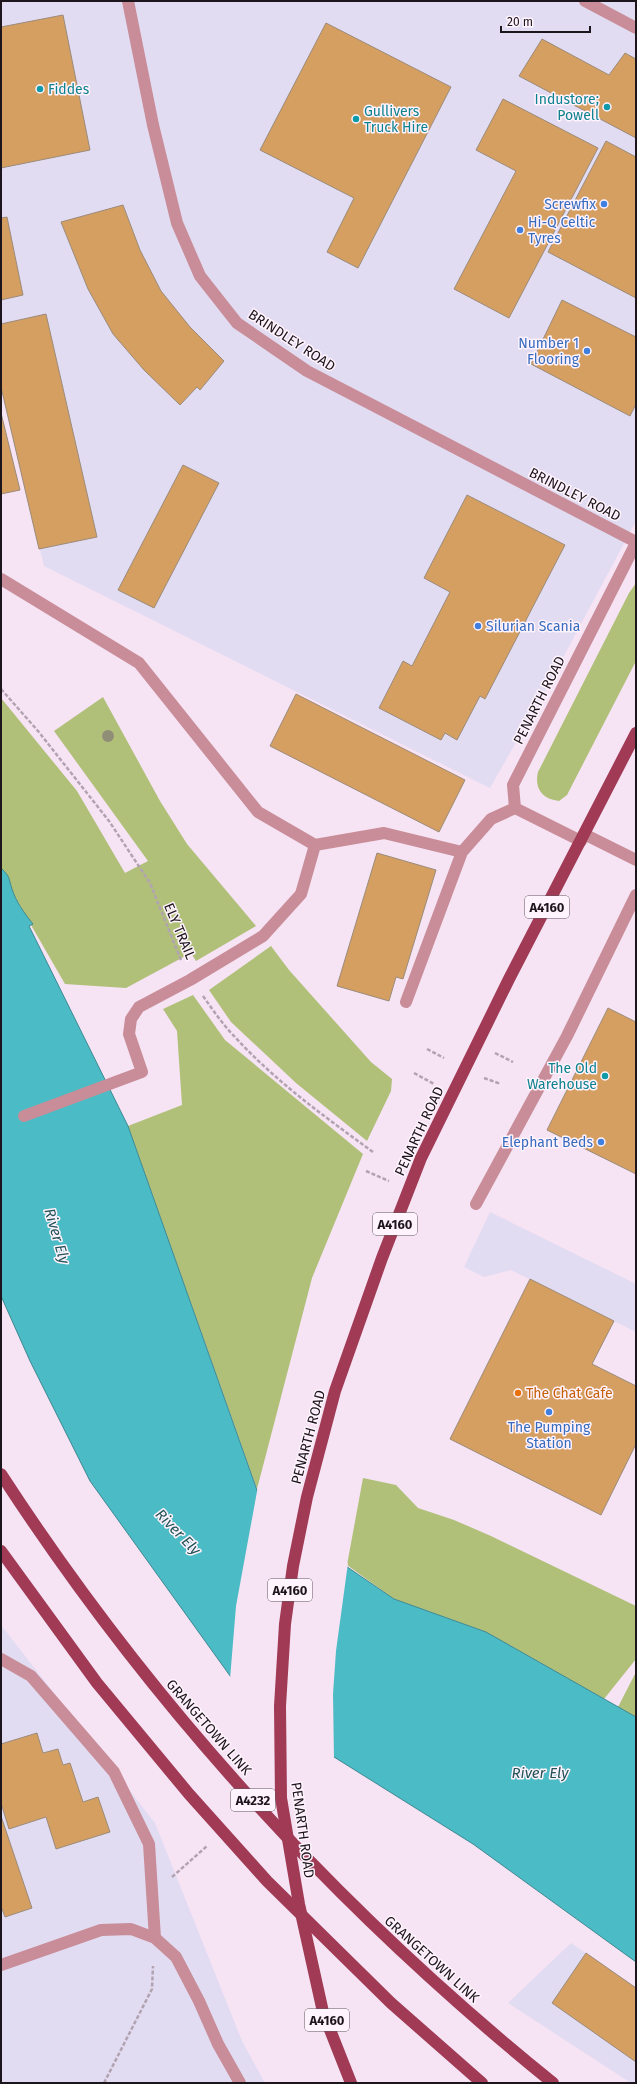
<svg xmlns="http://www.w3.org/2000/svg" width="637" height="2084" viewBox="0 0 637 2084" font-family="'Fira Sans',sans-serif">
  <rect width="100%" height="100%" fill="#f6e3f4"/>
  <path fill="#e2dcf2" d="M1 1H636V521L543 695 490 788 44 566 1 387Z
    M490 1212 636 1284V1332L511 1270 484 1277 464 1267Z
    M1 1625 155 1823 242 2041 265 2083H1Z
    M571 1943 636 1987V2083H631L508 2003Z"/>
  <path fill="#b0c079" d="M636 583V661L567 795 559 801C542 799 534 788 538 772L629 593Z
    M103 697 160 801 187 844 256 926 196 961 191 953 126 988 65 984 1 873V698L77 791 125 873 148 861 54 731Z
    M271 946 289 970 371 1062 392 1079 391 1091 367 1141 296 1083 231 1022 209 990Z
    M193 995 225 1040 363 1154 312 1278 257 1489 128 1126 182 1105 177 1031 163 1009Z
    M363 1478 396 1485 418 1508 454 1520 491 1536 636 1606V1659L604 1699 486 1632 394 1599 347 1565Z
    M636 1672V1717L618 1707Z"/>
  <path fill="#4bbbc5" stroke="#3d8992" d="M1 868C11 878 8 877 12 889 16 902 25 914 33 924L29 926 128 1126 264 1510 394 1599 486 1632 636 1717V1962L473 1844 251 1705 90 1481 30 1361 1 1296Z"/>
  <path fill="#f6e3f4" d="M258 1486 266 1508 348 1563 336 1651 333 1694 334 1759 250 1707 230 1679 236 1606Z"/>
  <path fill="#d59f62" stroke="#9b8b7a" d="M63 15 90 150 1 168V27Z
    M326 23 451 87 358 268 327 252 354 198 260 150Z
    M542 39 609 75 625 53 636 59V138L519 76Z
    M503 99 598 148 509 318 454 289 516 171 476 150Z
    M606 141 636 157V298L548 252Z
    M123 205 140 250 161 291 190 327 224 361 200 390 197 387 180 405 144 370 113 334 88 289 61 222Z
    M7 217 23 295 1 300V218Z
    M562 300 636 337V404L630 416 531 364Z
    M46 314 97 537 39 549 1 387V324Z
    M1 413 20 490 1 494Z
    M183 465 219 483 154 608 118 590Z
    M467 495 565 545 485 699 480 696 457 740 445 733 441 740 379 708 403 661 412 666 450 592 424 578Z
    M296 694 465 780 439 832 270 746Z
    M377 853 436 870 403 979 396 977 389 1001 337 986Z
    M608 1008 636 1022V1174L547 1130Z
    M530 1279 614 1321 592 1364 636 1386V1444L601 1515 450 1439Z
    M37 1733 43 1753 58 1749 63 1765 70 1763 83 1802 98 1797 110 1832 56 1849 46 1817 9 1829 1 1803V1744Z
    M1 1816 32 1908 5 1917 1 1906Z
    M586 1953 636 1988V2062L552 2003Z"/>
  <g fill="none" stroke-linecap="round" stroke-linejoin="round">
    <path stroke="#b2a3b1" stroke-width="2.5" stroke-dasharray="4 2" stroke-linecap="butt" d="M1 689 38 731 109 821 150 883 181 960
      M203 996C213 1010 223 1025 235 1037 275 1081 325 1117 373 1152
      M427 1049 444 1058
      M495 1053 513 1062
      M414 1073 434 1084
      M484 1078 501 1084
      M366 1171 389 1181
      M172 1877 207 1846
      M104 2083 152 1989 153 1966"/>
    <path stroke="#c88d98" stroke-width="12" d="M1 579 139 663 258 812 315 845 384 833 462 852
      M406 1002 462 852 491 819 515 808
      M24 1116 142 1072 129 1034 131 1019 139 1007 190 980 263 936 301 894 315 845
      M1 1659 31 1676 114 1772 149 1844 155 1938
      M1 1965 101 1930 131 1929 155 1938 176 1957 199 2001 218 2044 240 2083"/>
    <path stroke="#c88d98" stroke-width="12" d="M128 1 153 125 177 223 200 276 237 323 307 371 636 542
      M585 1 636 28
      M584 834 636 860
      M581 841 515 808 513 785 636 543
      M476 1204 567 1036 636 895"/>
    <path stroke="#a03a55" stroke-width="12" d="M351 2083 323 2012 299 1904 281 1798 280 1706 285 1624 293 1566 307 1497 335 1391 382 1258 421 1158 509 979 636 733"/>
    <path stroke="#a03a55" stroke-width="12" d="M1 1474C151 1705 339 1910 553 2083
      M1 1551 97 1683 189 1794 267 1881 391 2003 482 2083"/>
  </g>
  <circle fill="#918e77" cx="108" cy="736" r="6"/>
  <g fill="#0f9aa8" stroke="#fff3fd" stroke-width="1.5">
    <circle cx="40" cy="89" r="4"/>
    <circle cx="607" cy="107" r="4"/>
    <circle cx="356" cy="119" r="4"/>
    <circle cx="605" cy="1076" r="4"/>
  </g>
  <g fill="#3f7fe0" stroke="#fff3fd" stroke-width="1.5">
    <circle cx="604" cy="204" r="4"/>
    <circle cx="520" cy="230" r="4"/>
    <circle cx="587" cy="351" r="4"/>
    <circle cx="478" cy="626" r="4"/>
    <circle cx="601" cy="1142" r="4"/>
    <circle cx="549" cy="1412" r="4"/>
  </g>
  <circle fill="#e8710a" stroke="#fff3fd" stroke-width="1.5" cx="518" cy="1393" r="4"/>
  <g text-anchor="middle" stroke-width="3" stroke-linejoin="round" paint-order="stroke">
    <g fill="#fff3fd" stroke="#60585f" stroke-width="1">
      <rect x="525" y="896" width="44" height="22" rx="3"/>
      <rect x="373" y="1213" width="44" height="22" rx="3"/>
      <rect x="268" y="1579" width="44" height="22" rx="3"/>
      <rect x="231" y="1789" width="44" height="22" rx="3"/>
      <rect x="305" y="2009" width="44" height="22" rx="3"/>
    </g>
    <g font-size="13" font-weight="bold" fill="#1c151b">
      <text x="547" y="912">A4160</text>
      <text x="395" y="1229">A4160</text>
      <text x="290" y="1595">A4160</text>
      <text x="253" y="1805">A4232</text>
      <text x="327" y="2025">A4160</text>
    </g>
    <g font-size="14" fill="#0d838f" stroke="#fff3fd" text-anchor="start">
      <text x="48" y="94">Fiddes</text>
      <text x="599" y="104" text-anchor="end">Industore;<tspan x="599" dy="16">Powell</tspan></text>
      <text x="364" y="116">Gullivers<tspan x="364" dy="16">Truck Hire</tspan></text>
      <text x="597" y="1073" text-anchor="end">The Old<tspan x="597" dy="16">Warehouse</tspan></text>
    </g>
    <g font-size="14" fill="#366cbe" stroke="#fff3fd" text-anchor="end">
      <text x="596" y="209">Screwfix</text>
      <text x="528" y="227" text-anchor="start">Hi-Q Celtic<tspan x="528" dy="16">Tyres</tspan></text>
      <text x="579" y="348">Number 1<tspan x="579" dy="16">Flooring</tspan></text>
      <text x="486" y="631" text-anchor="start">Silurian Scania</text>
      <text x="593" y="1147">Elephant Beds</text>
      <text x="549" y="1432" text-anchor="middle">The Pumping<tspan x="549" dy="16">Station</tspan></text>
    </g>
    <g font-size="14" fill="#1c151b" stroke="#fff3fd">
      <text transform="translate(292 340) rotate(33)" y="5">BRINDLEY ROAD</text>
      <text transform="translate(575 494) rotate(27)" y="5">BRINDLEY ROAD</text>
      <text transform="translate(539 700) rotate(-63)" y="5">PENARTH ROAD</text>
      <text transform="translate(180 931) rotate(67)" y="5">ELY TRAIL</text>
      <text transform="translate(419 1131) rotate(-65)" y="5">PENARTH ROAD</text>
      <text transform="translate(308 1437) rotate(-75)" y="5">PENARTH ROAD</text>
      <text transform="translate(209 1727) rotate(49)" y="5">GRANGETOWN LINK</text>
      <text transform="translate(303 1830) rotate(82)" y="5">PENARTH ROAD</text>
      <text transform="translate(432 1959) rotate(42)" y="5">GRANGETOWN LINK</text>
    </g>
    <g font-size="14" fill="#c56008" stroke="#fff3fd" text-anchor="start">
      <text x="526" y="1398">The Chat Cafe</text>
    </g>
    <g font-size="15" font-style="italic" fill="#235458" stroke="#fff3fd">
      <text transform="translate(57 1236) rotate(74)" y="5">River Ely</text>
      <text transform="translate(178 1532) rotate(46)" y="5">River Ely</text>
      <text x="540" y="1778">River Ely</text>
    </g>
  </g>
  <rect width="637" height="2084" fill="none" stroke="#1c151b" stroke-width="4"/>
  <path d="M501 26v6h89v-6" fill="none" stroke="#1c151b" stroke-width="2"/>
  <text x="507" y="26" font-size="12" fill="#1c151b" stroke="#fff3fd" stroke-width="3" paint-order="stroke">20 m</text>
</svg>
